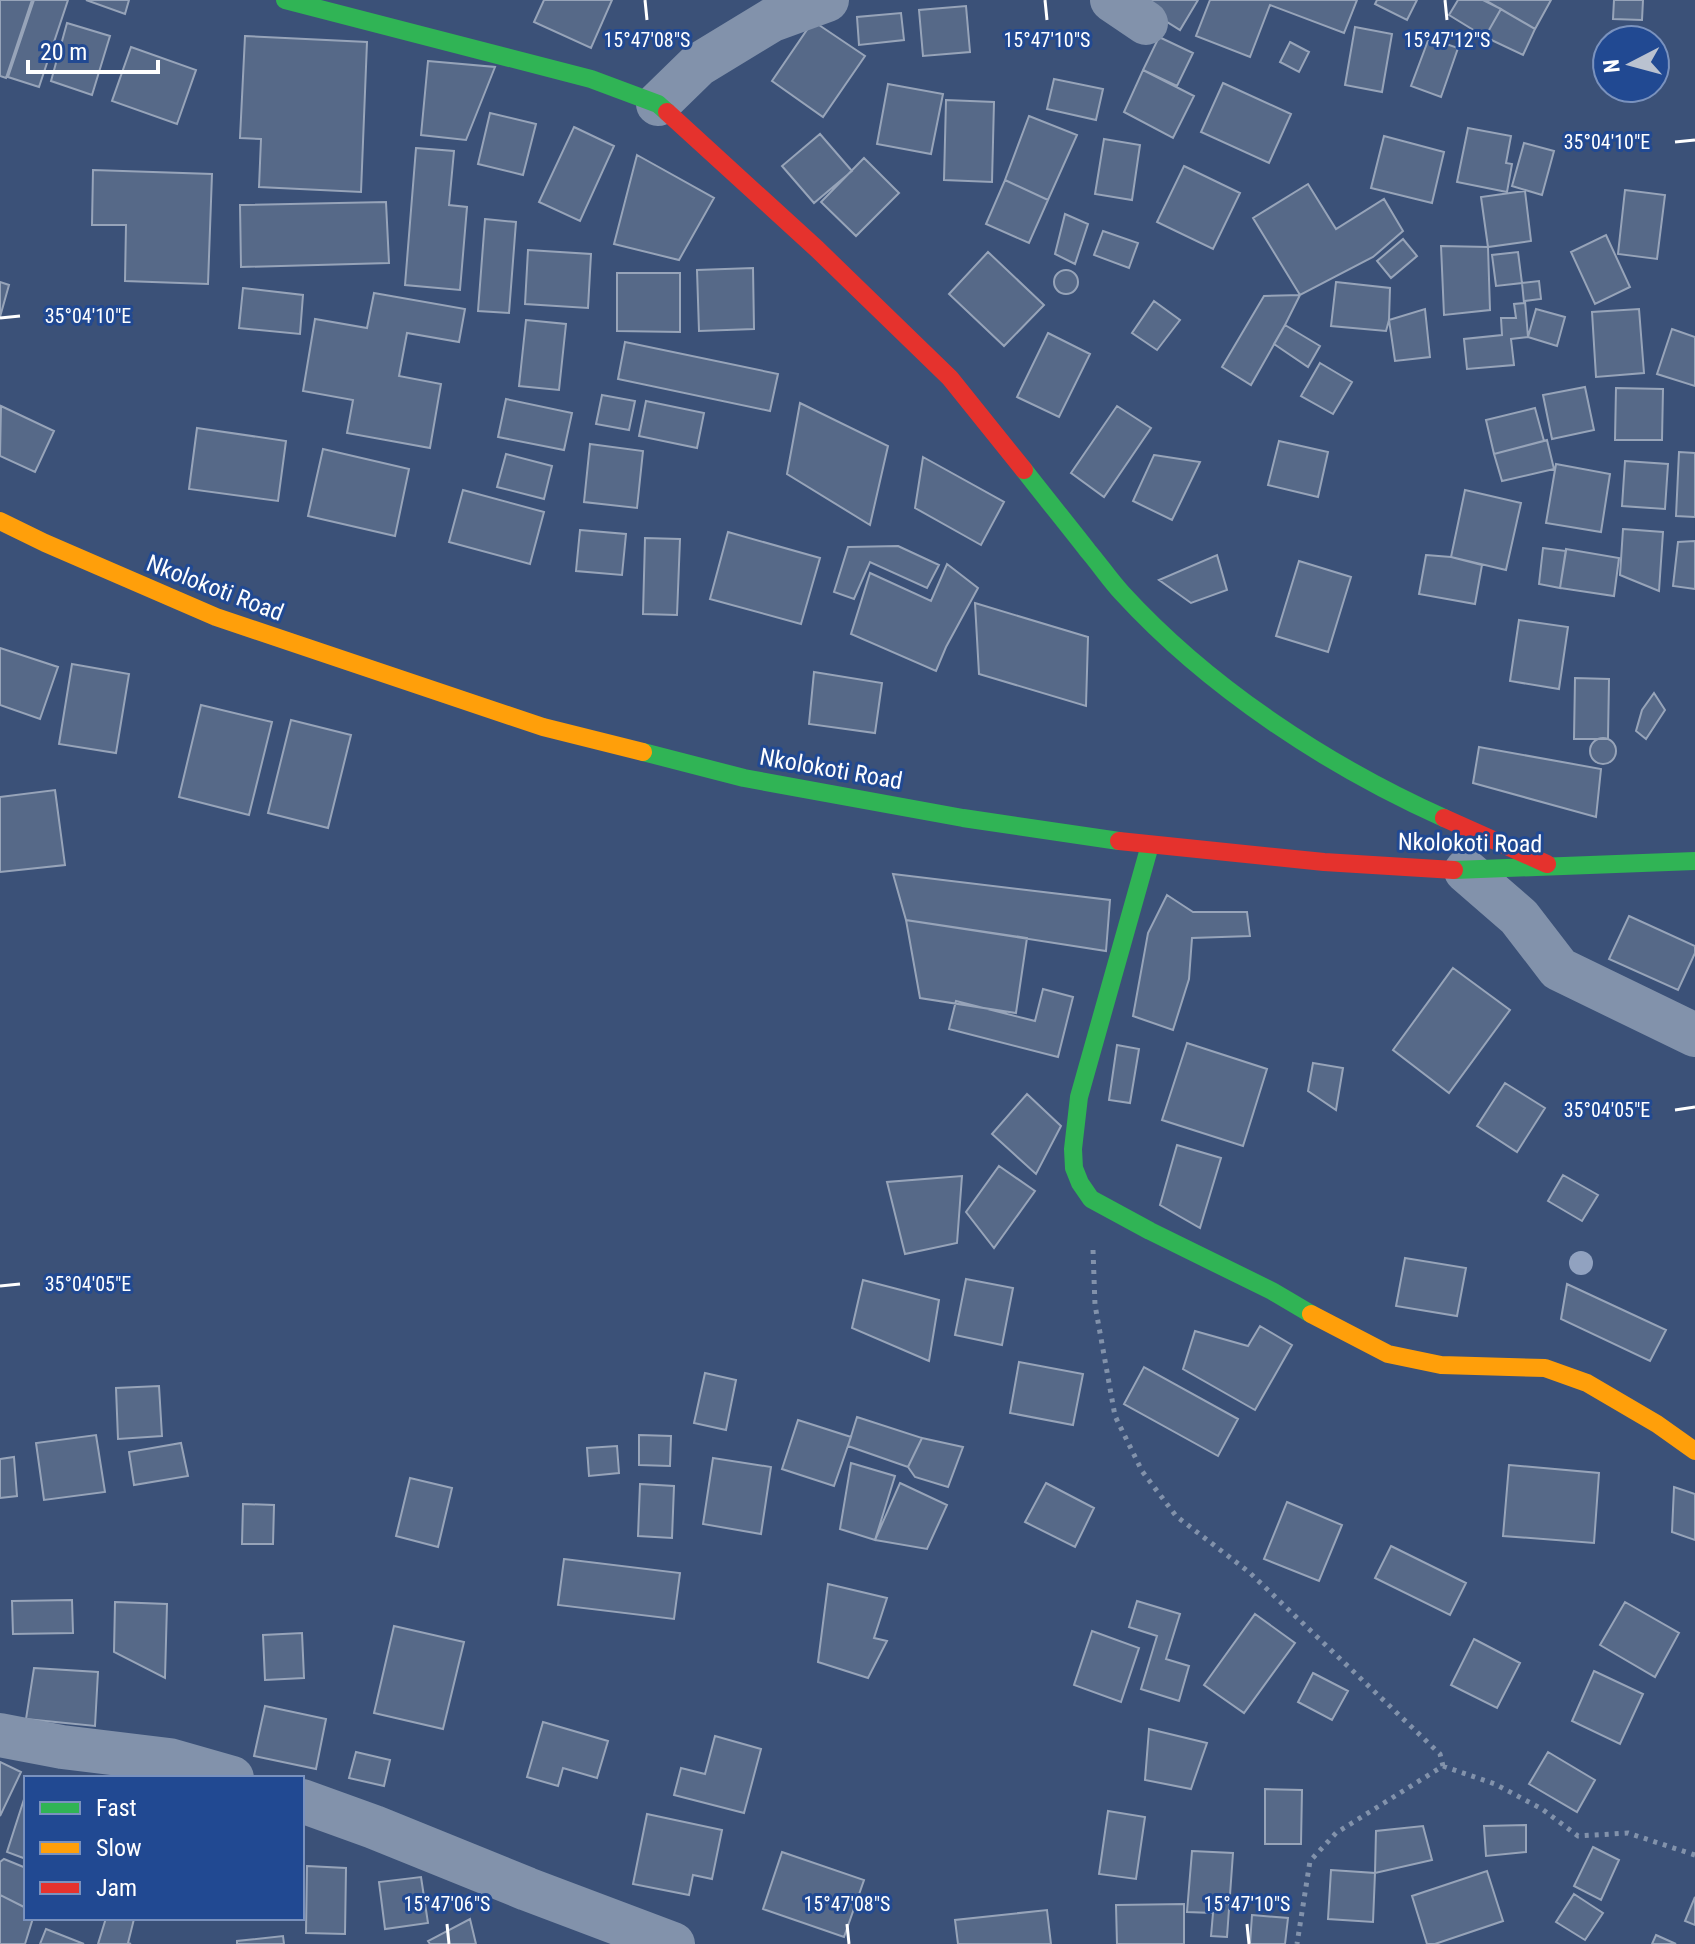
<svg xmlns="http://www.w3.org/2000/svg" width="1695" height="1944" viewBox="0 0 1695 1944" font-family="'Roboto Condensed',sans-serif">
  <rect width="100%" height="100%" fill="#3b5178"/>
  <path fill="#566988" stroke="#97a4b9" stroke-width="2" d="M0 0H32L6 78 0 76Z
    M34 0H68L39 87 8 77Z
    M86 0H129L125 14Z
    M544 0H612L591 48 534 22Z
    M1132 0H1198L1180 30Z
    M1210 0H1357L1344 33 1270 5 1250 57 1196 36Z
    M1377 0H1417L1407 20 1375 4Z
    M1458 0H1483L1501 9 1485 37 1449 15Z
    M1485 0H1551L1535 29Z
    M1614 0H1643L1642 20 1613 19Z
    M966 6 970 52 923 56 919 10Z
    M1501 9 1535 29 1523 55 1485 37Z
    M901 13 904 40 859 45 857 17Z
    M813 21 865 56 823 117 772 81Z
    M67 23 110 36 92 95 51 81Z
    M1355 27 1392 34 1382 92 1345 85Z
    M245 36 367 42 361 192 259 187 261 139 240 138Z
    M1159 37 1193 53 1177 86 1143 70Z
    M1429 38 1458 48 1441 97 1411 86Z
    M1290 42 1309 52 1299 72 1280 62Z
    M131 47 196 70 177 124 112 101Z
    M428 61 495 67 466 140 421 135Z
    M1143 70 1194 96 1173 138 1124 112Z
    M1054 79 1103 89 1096 120 1047 109Z
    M1223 83 1291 114 1269 163 1201 132Z
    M888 84 943 94 931 154 877 144Z
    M946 100 994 102 992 182 944 180Z
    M490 113 536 124 523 175 478 164Z
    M1029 116 1077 135 1048 200 1005 180Z
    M574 127 614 146 580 221 539 202Z
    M1468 128 1511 136 1506 163 1512 164 1507 192 1457 182Z
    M820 134 852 171 814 203 782 166Z
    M1384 136 1444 152 1432 203 1371 188Z
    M1104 139 1140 145 1132 200 1095 194Z
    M1524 143 1554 151 1542 195 1512 186Z
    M416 148 454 151 449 205 467 207 460 290 405 285Z
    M637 155 714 198 679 260 614 244Z
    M864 158 899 193 856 236 821 202Z
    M1184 166 1240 193 1213 249 1157 222Z
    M93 170 212 174 208 284 125 281 126 225H92Z
    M1005 180 1048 200 1029 243 986 224Z
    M1308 184 1336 229 1384 199 1403 231 1373 257 1300 295 1253 218Z
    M1625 190 1665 195 1657 259 1618 254Z
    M1525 191 1531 241 1488 247 1481 197Z
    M386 202 389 263 241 267 240 205Z
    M1065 214 1088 224 1075 264 1055 254Z
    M485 219 516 222 509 313 478 311Z
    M1103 231 1138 243 1129 268 1094 255Z
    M1606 235 1630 287 1595 304 1571 252Z
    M1403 239 1417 256 1391 278 1377 261Z
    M1441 246 1488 247 1490 310 1444 315Z
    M528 250 591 254 588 308 525 304Z
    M988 252 1044 305 1004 346 949 294Z
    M1518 252 1522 283 1496 286 1492 255Z
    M753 268 754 329 699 331 697 270Z
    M1054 282a12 12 0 1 1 24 0a12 12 0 1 1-24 0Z
    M617 273H680V332L617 331Z
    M1539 281 1541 299 1525 301 1528 337 1511 339 1514 365 1467 369 1464 339 1502 335 1501 318H1516L1514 304 1524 303 1522 283Z
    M0 282 9 285 0 317Z
    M1336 282 1390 288 1389 320 1386 331 1331 326Z
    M243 288 303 295 300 334 239 328Z
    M374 293 465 309 459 342 407 333 399 376 441 384 430 448 347 433 353 400 303 391 315 319 367 328Z
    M1300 295 1285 325 1251 385 1222 367 1264 296Z
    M1154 301 1180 320 1157 350 1132 333Z
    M1425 309 1430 357 1395 361 1389 320Z
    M1536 309 1565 317 1557 346 1528 337Z
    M1639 309 1644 373 1596 377 1592 312Z
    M526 320 566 324 559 390 519 386Z
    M1285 325 1320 346 1308 367 1274 344Z
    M1672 329 1695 337V386L1657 374Z
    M1048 333 1090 354 1059 417 1017 397Z
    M625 342 778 374 770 411 618 379Z
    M1320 363 1352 382 1333 414 1301 396Z
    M1585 387 1594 430 1552 439 1543 395Z
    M1616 388 1663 389 1662 440H1615Z
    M602 395 635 401 629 430 596 424Z
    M506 399 572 413 564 450 498 437Z
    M646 401 704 413 697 448 639 436Z
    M800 403 888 446 870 525 787 474Z
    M1 406 54 431 35 472 0 456Z
    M1117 406 1151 428 1104 497 1071 473Z
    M1535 408 1544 441 1494 454 1486 420Z
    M197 428 286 441 278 501 189 489Z
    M1547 440 1554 469 1502 481 1494 454Z
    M1279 441 1328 452 1318 497 1268 485Z
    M590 444 643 451 637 508 584 502Z
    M323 449 409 469 395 536 308 516Z
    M1679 452 1695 453V517L1676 516Z
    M506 454 552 466 544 499 497 487Z
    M1154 455 1200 462 1172 520 1133 501Z
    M923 457 1004 502 981 545 915 508Z
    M1625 461 1668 464 1665 509 1622 506Z
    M1556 464 1610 474 1601 532 1546 523Z
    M463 490 544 512 530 564 449 542Z
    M1465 490 1521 503 1506 570 1451 557Z
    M1623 529 1663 532 1659 591 1620 575Z
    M580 530 626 534 622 575 576 571Z
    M728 532 820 558 801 624 710 599Z
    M645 538 680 539 677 615 643 614Z
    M1695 541V589L1673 586 1678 542Z
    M898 546 939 565 927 588 870 562 854 599 834 592 848 547Z
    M1543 548 1566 551 1560 588 1539 584Z
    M1566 549 1619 558 1614 596 1560 588Z
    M1217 555 1227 590 1191 603 1159 580Z
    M1426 555 1451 557 1482 565 1475 604 1419 594Z
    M1299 561 1351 577 1328 652 1276 636Z
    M947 564 978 588 946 647 936 671 851 634 870 573 931 601Z
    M975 603 1088 637 1086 706 979 674Z
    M1519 620 1568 627 1559 689 1510 681Z
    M0 648 58 667 40 719 0 705Z
    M72 664 129 674 116 753 59 744Z
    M814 672 882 683 875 733 809 724Z
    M1575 678 1609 679 1608 739H1574Z
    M1654 693 1665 710 1646 739 1636 731 1642 710Z
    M201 705 272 722 249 815 179 797Z
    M291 720 351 735 328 828 268 813Z
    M1590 751a13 13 0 1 1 26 0a13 13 0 1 1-26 0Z
    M1479 747 1601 769 1596 817 1473 783Z
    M55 790 65 865 0 872V797Z
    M893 874 1110 900 1106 951 906 920Z
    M1167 895 1193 912H1247L1250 936 1192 938 1189 979 1173 1030 1133 1016 1148 933Z
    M1629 916 1695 946V953L1678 990 1609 959Z
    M906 920 1027 938 1016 1013 920 998Z
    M1453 968 1510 1010 1449 1093 1393 1050Z
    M1043 989 1073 997 1058 1057 949 1029 956 1001 1035 1021Z
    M1187 1043 1267 1069 1243 1146 1162 1120Z
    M1117 1045 1139 1049 1130 1103 1109 1100Z
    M1313 1063 1343 1068 1336 1110 1308 1091Z
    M1505 1083 1545 1108 1517 1152 1477 1126Z
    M1027 1094 1061 1126 1036 1174 992 1134Z
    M1177 1145 1221 1158 1200 1228 1160 1205Z
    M999 1166 1035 1191 994 1248 966 1212Z
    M1563 1175 1598 1195 1582 1221 1548 1201Z
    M962 1176 957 1243 905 1254 887 1182Z
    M1405 1258 1466 1268 1457 1316 1396 1306Z
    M966 1279 1013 1288 1002 1345 955 1335Z
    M863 1280 939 1300 929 1361 852 1328Z
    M1567 1284 1666 1330 1650 1361 1561 1319Z
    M1260 1326 1292 1345 1255 1410 1183 1369 1195 1331 1248 1346Z
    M1019 1362 1083 1374 1073 1425 1010 1413Z
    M1144 1367 1238 1419 1218 1456 1124 1404Z
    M705 1373 736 1380 726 1430 694 1423Z
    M159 1386 162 1436 118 1439 116 1388Z
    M857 1417 922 1438 908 1467 848 1446Z
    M798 1420 851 1437 834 1486 782 1469Z
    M96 1435 105 1492 44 1500 36 1443Z
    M639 1435 671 1436 670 1466 639 1465Z
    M922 1438 963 1447 948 1487 915 1477 908 1467Z
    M181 1443 188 1476 134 1485 129 1452Z
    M617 1446 619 1473 589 1476 587 1448Z
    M14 1457 17 1496 0 1498V1459Z
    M713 1458 771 1467 761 1534 703 1524Z
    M851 1463 895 1476 875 1540 840 1529Z
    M1509 1465 1599 1473 1594 1543 1503 1536Z
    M410 1478 452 1488 438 1547 396 1536Z
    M900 1483 947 1505 927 1549 875 1540Z
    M1046 1483 1094 1508 1075 1547 1025 1522Z
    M640 1484 674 1486 672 1538 638 1536Z
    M1674 1487 1695 1494V1540L1672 1532Z
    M1287 1502 1342 1525 1319 1581 1264 1559Z
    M243 1504 274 1505 273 1544H242Z
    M1391 1546 1466 1583 1450 1615 1375 1578Z
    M564 1559 680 1573 674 1619 558 1605Z
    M828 1584 887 1598 874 1638 887 1641 868 1678 818 1662Z
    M72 1600 73 1633 13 1634 12 1601Z
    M1137 1601 1180 1614 1166 1659 1189 1666 1179 1701 1141 1689 1157 1636 1129 1627Z
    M115 1602 167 1604 165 1678 114 1652Z
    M1625 1602 1679 1633 1655 1677 1600 1645Z
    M1255 1614 1295 1643 1244 1713 1204 1685Z
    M394 1626 464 1642 443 1729 374 1713Z
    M1092 1631 1139 1648 1121 1702 1074 1685Z
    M302 1633 304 1678 265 1680 263 1635Z
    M1474 1639 1520 1663 1497 1708 1451 1685Z
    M34 1668 98 1672 95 1726 26 1719Z
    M1594 1671 1643 1694 1620 1744 1572 1721Z
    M1313 1673 1348 1691 1332 1720 1298 1702Z
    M265 1706 326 1719 316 1769 254 1756Z
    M543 1722 608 1741 597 1778 563 1768 558 1786 527 1777Z
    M1149 1729 1207 1743 1191 1789 1145 1780Z
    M715 1736 761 1749 744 1813 674 1795 681 1768 705 1774Z
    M356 1752 390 1760 384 1786 349 1778Z
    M1548 1752 1595 1780 1577 1812 1529 1784Z
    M0 1762 21 1772 0 1816Z
    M1265 1789 1302 1790 1301 1844H1265Z
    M26 1793V1859L7 1852Z
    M1108 1811 1145 1817 1136 1879 1099 1874Z
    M647 1814 722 1830 712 1879 693 1875 689 1895 633 1884Z
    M1526 1825V1852L1486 1856 1484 1826Z
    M1423 1826 1432 1860 1375 1873 1376 1831Z
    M1593 1847 1619 1860 1601 1900 1574 1886Z
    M1192 1851 1233 1853 1227 1937 1211 1936 1213 1913 1187 1912Z
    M782 1852 864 1880 844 1937 763 1909Z
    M4 1859 26 1868V1908L0 1895V1862Z
    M307 1866 346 1868 345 1934 306 1933Z
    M1331 1870 1375 1873 1373 1922 1328 1919Z
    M1487 1871 1503 1921 1435 1944H1427L1412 1896Z
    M421 1877 428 1923 385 1929 379 1882Z
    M1574 1894 1603 1913 1585 1940 1556 1922Z
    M0 1895 26 1908V1918H33L25 1944H0Z
    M1695 1897V1925L1685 1921Z
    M1184 1904V1944H1117L1116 1905Z
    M1047 1910 1051 1944H958L955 1920Z
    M1252 1915 1288 1918 1285 1944H1250Z
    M106 1918 134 1919 128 1943 131 1944H98Z
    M470 1919 476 1944H430L428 1941Z
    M46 1929 84 1944H40Z
    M1656 1935 1676 1944H1652Z
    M283 1936 284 1944H237V1941Z"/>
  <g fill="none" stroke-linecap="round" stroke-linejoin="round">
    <path stroke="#8292ab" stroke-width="5" stroke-dasharray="4 6" stroke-linecap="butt" d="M1093 1250 1095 1305 1115 1416 1142 1471 1176 1516 1249 1572 1440 1754 1443 1766 1336 1833 1310 1861 1297 1944
      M1443 1766 1495 1784 1542 1809 1578 1836 1628 1833 1695 1855"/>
    <path stroke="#8292ab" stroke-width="44" d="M1112 0 1146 23
      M658 104 698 65 772 20 827 0
      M1466 871 1519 917 1559 969 1695 1035
      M0 1735 62 1747 169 1760 232 1778
      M302 1801 374 1827 527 1889 673 1944"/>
    <path stroke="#30b455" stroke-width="18" d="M285 0 591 79 658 104 667 112
      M1024 470C1045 497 1067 524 1088 551 1100 565 1110 580 1122 593 1209 688 1328 766 1444 818
      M643 752 744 778 963 818 1119 841
      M1150 845 1079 1097 1073 1149 1074 1168 1080 1183 1091 1199 1150 1231 1272 1291 1311 1314
      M1454 870 1695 861"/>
    <path stroke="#ff9f0a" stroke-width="18" d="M0 521 45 543 216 617 543 727 643 752
      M1311 1314 1388 1354 1441 1365 1545 1368 1587 1383 1657 1424 1695 1451"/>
    <path stroke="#e5322d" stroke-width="18" d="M667 112 817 249 950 378 1024 470
      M1444 818 1547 864
      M1119 841 1324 862 1454 870"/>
  </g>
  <circle fill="#91a2c0" cx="1581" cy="1263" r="12"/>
  <path fill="none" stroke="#fff" stroke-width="3" d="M645 0 647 20M1045 0 1047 20M1445 0 1447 20M1675 142 1695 140M0 318 20 316M1675 1110 1695 1107M0 1286 20 1284M447 1924 449 1944M847 1924 849 1944M1247 1924 1249 1944"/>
  <g text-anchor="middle" stroke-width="6" stroke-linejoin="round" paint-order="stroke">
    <g font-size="24" fill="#fff" stroke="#214992">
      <text transform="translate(215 588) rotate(21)" y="8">Nkolokoti Road</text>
      <text transform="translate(831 769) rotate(10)" y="8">Nkolokoti Road</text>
      <text transform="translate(1470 843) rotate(1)" y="8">Nkolokoti Road</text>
    </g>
  </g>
  <g font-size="20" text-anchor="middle" fill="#fff" stroke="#214992" stroke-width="6" stroke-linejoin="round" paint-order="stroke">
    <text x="647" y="47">15°47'08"S</text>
    <text x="1047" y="47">15°47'10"S</text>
    <text x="1447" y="47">15°47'12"S</text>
    <text x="1607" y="149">35°04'10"E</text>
    <text x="88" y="323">35°04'10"E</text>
    <text x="1607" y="1117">35°04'05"E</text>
    <text x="88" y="1291">35°04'05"E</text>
    <text x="447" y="1911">15°47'06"S</text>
    <text x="847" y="1911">15°47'08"S</text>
    <text x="1247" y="1911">15°47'10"S</text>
  </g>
  <rect x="24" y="1776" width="280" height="144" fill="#214992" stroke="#7a92be" stroke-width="2"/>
  <rect x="40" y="1802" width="40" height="12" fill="#30b455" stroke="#7a92be" stroke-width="2"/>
  <text x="96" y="1816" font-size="24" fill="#ffffff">Fast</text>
  <rect x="40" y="1842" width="40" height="12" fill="#ff9f0a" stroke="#7a92be" stroke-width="2"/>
  <text x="96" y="1856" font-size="24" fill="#ffffff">Slow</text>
  <rect x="40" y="1882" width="40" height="12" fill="#e5322d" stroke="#7a92be" stroke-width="2"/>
  <text x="96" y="1896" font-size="24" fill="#ffffff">Jam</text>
  <g transform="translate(1631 64) rotate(264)"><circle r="38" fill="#214992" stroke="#7a92be" stroke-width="2"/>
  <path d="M0-6L14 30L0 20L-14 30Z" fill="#bac2d0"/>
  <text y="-12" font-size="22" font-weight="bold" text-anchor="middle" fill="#ffffff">N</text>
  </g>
  <path d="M28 60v12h130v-12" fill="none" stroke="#ffffff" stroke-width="4"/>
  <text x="40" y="60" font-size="24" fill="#ffffff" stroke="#214992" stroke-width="6" paint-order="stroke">20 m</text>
</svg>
